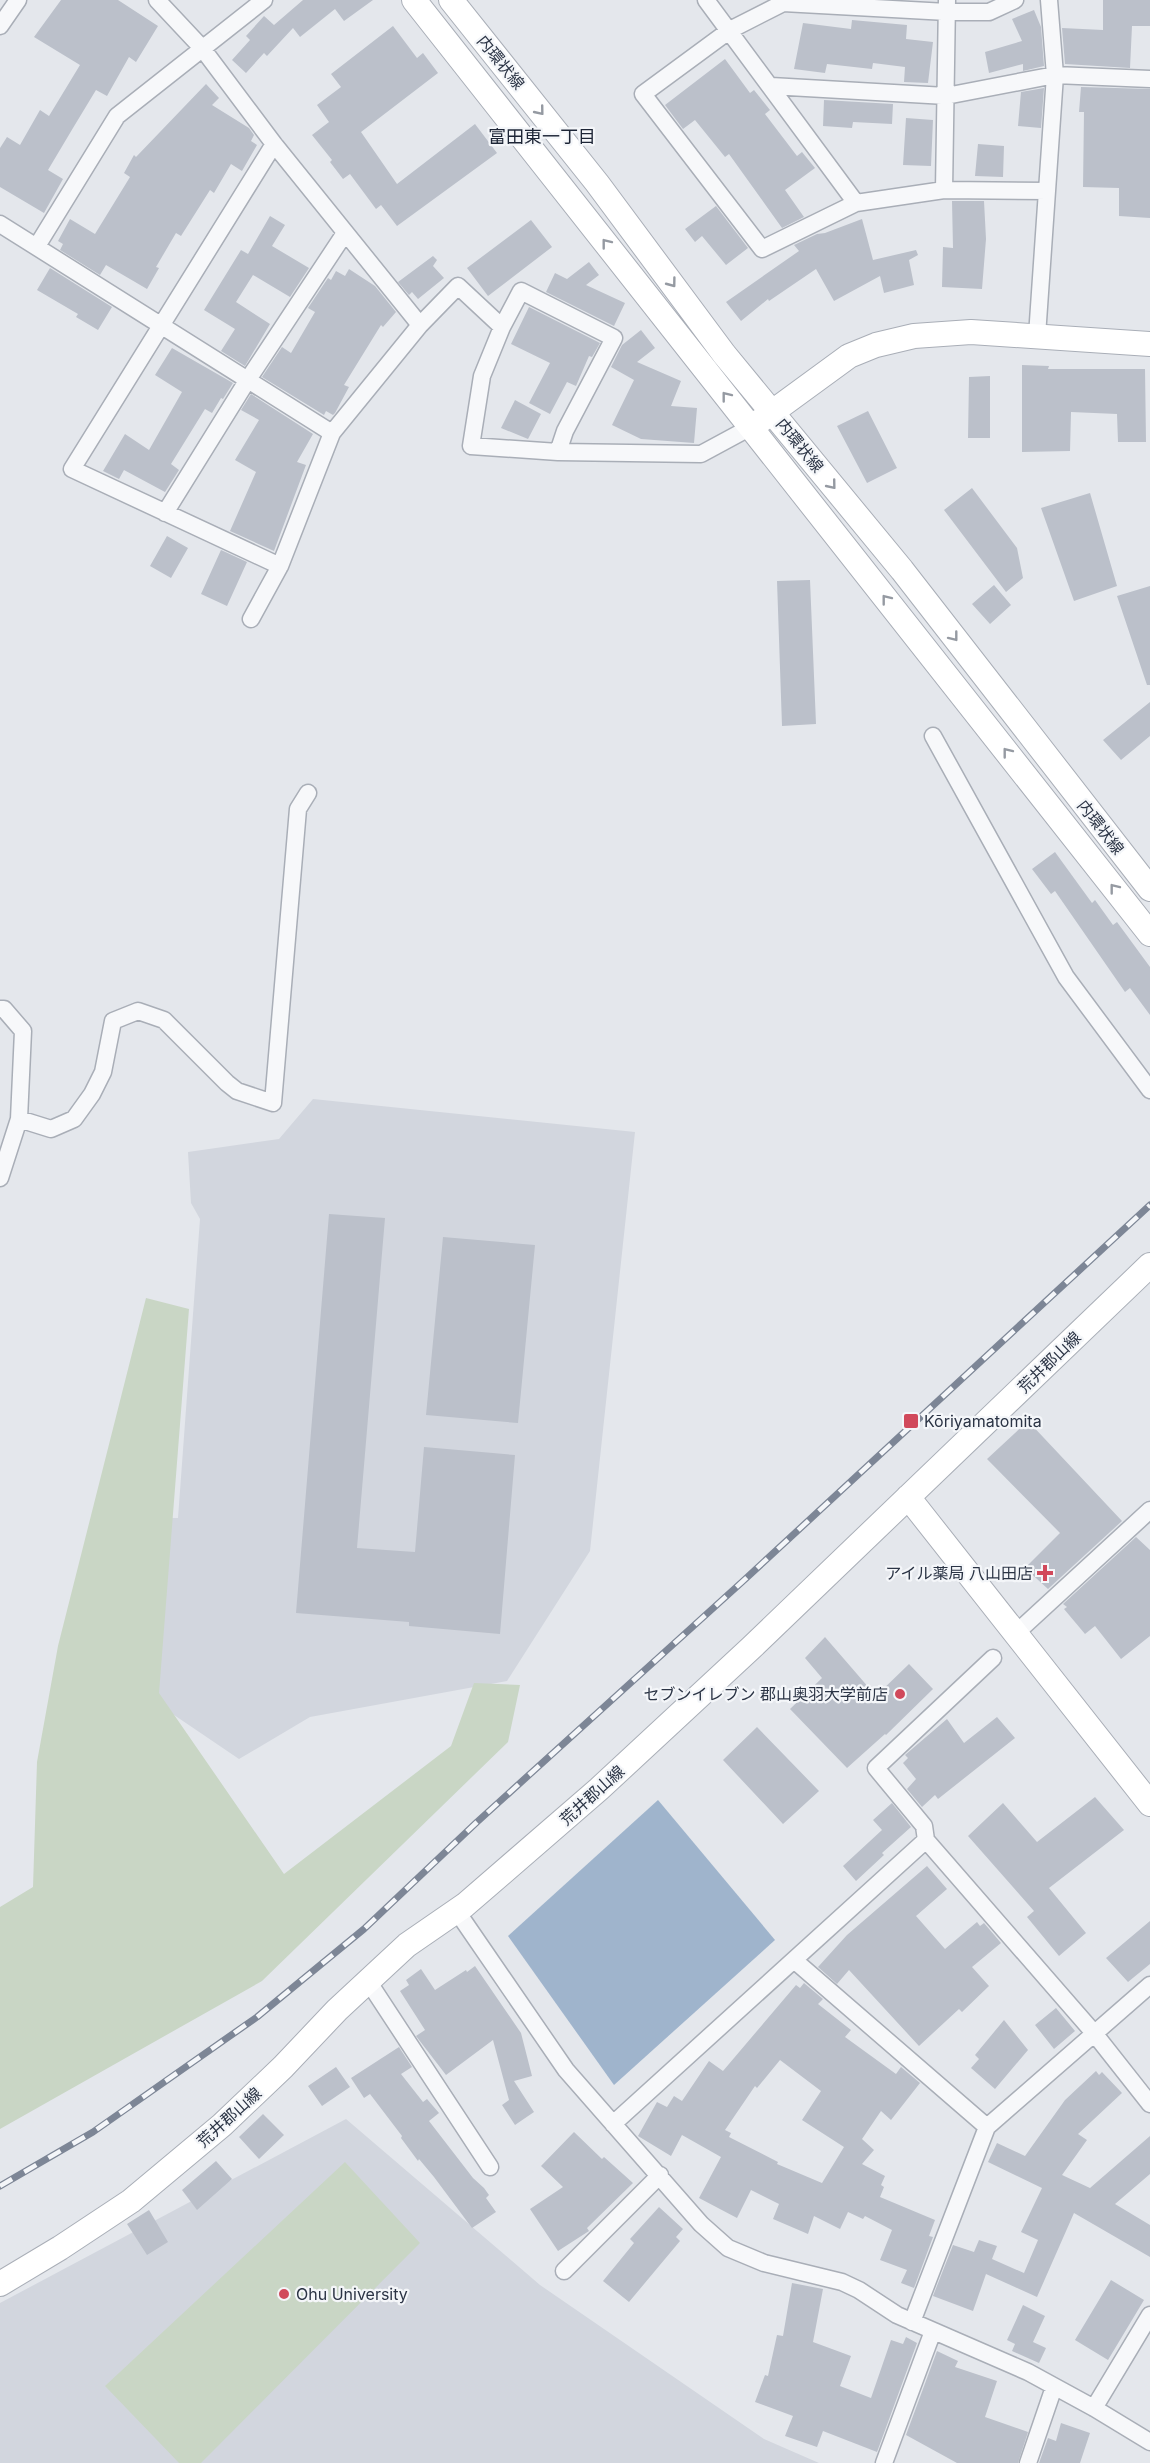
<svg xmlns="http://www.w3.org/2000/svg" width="1150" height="2463" viewBox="0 0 1150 2463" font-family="Inter,'Noto Sans JP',sans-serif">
  <rect width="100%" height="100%" fill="#e4e7ec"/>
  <path fill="#d2d6de" d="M313 1099 635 1132 590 1551 507 1681 310 1717 239 1759 149 1698 164 1518H178L200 1219 191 1203 188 1152 279 1139Z
    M346 2119 540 2285 764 2439 819 2463H0V2303Z"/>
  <path fill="#c9d6c5" d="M146 1298 189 1309 159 1693 284 1874 451 1746 474 1683 520 1685 508 1742 262 1981 0 2129V1907L33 1887 37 1762 58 1646Z
    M345 2162 420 2243 201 2463H179L105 2386Z"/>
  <path fill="#9fb4cc" d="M658 1800 775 1940 614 2085 508 1936Z"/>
  <path fill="#bbc0ca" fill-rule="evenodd" d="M61 0H118L158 26 136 62 129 57 107 96 96 90 73 128 48 170 63 179 44 213 0 187V148L7 137 20 145 40 110 49 116 80 65 34 37Z
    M303 0H373L344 21 335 9 300 37 293 28 267 56 264 53 246 73 232 60 250 40 246 36 264 16 274 25Z
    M1103 0H1150V26H1132L1130 68 1065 64 1062 28 1103 30Z
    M1034 10 1041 27 1044 66 1023 71V64L989 73 985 52 1022 41 1012 19Z
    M852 20 907 25 906 39 933 42 928 83 904 82 905 67 873 63 872 69 827 64 825 73 794 69 803 23 851 29Z
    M393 26 417 58 423 53 438 73 361 132 397 184 475 124 497 153 397 226 381 205 376 209 350 174 343 179 330 162 332 160 312 135 329 122 317 105 341 87 331 74Z
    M725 59 750 93 754 90 770 110 765 114 797 156 802 152 815 168 785 190 804 217 782 228 729 154 725 157 695 120 683 129 665 105Z
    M206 84 219 98 212 105 249 128 254 135 251 141 257 145 242 171 231 164 214 193 210 190 181 236 176 233 156 267 159 268 147 289 106 265 100 275 60 250 63 244 58 241 70 219 95 234 130 177 124 173 134 155 136 157Z
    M1081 87 1150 89V218L1119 216V188L1083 187 1084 112H1079Z
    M1044 88 1041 128 1018 126 1021 92Z
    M824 100 893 104 892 124 853 122 852 128 823 126Z
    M906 118 933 120 931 166 903 165Z
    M978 144 1004 146 1003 177 975 176Z
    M952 201H984L986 239 982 289 942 287 943 247 953 248Z
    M716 206 748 248 726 265 702 236 695 242 685 229Z
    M270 216 285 225 272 246 309 268 290 297 253 275 236 302 270 324 245 366 221 351 235 329 204 310 241 250 248 254Z
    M862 219 873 260 916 250 918 255 909 260 914 285 884 293 880 276 834 301 816 269 769 301 768 299 741 321 726 302 799 251 794 245 817 234 825 233Z
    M531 220 552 247 488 296 467 268Z
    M433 256 437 260 433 266 444 278 418 299 412 292 409 295 398 282Z
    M589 262 599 275 586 285 625 303 614 326 546 292 555 273 567 279Z
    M50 268 112 307 98 330 76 317 78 314 37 290Z
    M349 269 375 286 396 312 383 327 381 325 344 385 349 387 335 413 333 415 326 411 324 415 262 377 282 347 291 353 315 312 308 308 328 278 331 280 336 271 345 276Z
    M529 307 600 343 592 357 589 356 576 386 567 382 550 414 529 403 550 363 511 344Z
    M641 330 655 348 637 362 681 381 671 406 697 408 694 443 641 439 612 425 634 380 611 367 622 345Z
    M172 348 233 383 223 399 221 398 212 413 205 409 171 464 179 470 165 492 124 470 119 479 103 471 125 434 149 450 182 392 155 375Z
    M1022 365 1049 366 1048 369H1145L1146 442H1118L1117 414 1071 412 1070 451 1022 452Z
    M990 376V438H968L969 377Z
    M251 394 313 434 297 462 306 465 274 551 230 531 256 472 235 460 259 420 241 410Z
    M515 400 541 414 528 439 501 428Z
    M868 411 897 468 867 483 837 426Z
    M972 488 1017 548 1023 578 1006 592 944 510Z
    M1090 493 1117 586 1074 601 1041 508Z
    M167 536 188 548 171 578 150 566Z
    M221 550 247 562 227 606 201 594Z
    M810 580 816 724 782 726 777 581Z
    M994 585 1011 605 990 624 972 604Z
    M1150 586V685H1147L1117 596Z
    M1150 702V736L1121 760 1103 740Z
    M1055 852 1092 903 1095 900 1113 925 1117 922 1150 967V1015L1130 988 1125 992 1055 891 1051 894 1032 869Z
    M329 1214 385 1218 357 1548 415 1552 424 1447 515 1455 500 1634 409 1626V1622L296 1613Z
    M443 1237 535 1245 518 1423 426 1415Z
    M1028 1421 1122 1521 1048 1589 1025 1568 1060 1533 987 1459Z
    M1136 1537 1150 1550V1636L1121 1659 1095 1626 1085 1634 1064 1609 1067 1607 1063 1604Z
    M825 1637 876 1696 909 1664 933 1689 886 1735 885 1734 847 1768 790 1709 822 1678 805 1658Z
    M997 1717 1015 1738 938 1799 935 1795 922 1807 907 1789 916 1779 903 1763 908 1758 905 1755 947 1719 964 1743Z
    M757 1727 819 1791 783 1824 723 1760Z
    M1095 1797 1124 1830 1049 1888 1086 1933 1059 1956 1027 1917 1034 1911 968 1836 1003 1803 1037 1842Z
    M892 1803 911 1827 882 1853 884 1855 856 1881 843 1866 882 1830 873 1820Z
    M927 1866 947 1889 916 1916 945 1949 977 1922 980 1926 984 1923 1001 1943 972 1967 989 1986 962 2012 959 2009 919 2046 849 1970 837 1984 818 1967 847 1935Z
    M1150 1921V1964L1128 1982 1106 1958Z
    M475 1966 521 2033 532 2076 514 2081 534 2112 515 2125 502 2105 509 2100 493 2040 446 2075 416 2036 425 2030 400 1991 409 1985 406 1980 421 1969 435 1990 466 1970 467 1972Z
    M804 1983 823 1999 818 2004 851 2030 845 2037 896 2074 901 2067 920 2083 891 2120 881 2111 862 2139 874 2150 862 2164 885 2176 881 2185 884 2187 880 2197 935 2220 929 2236 933 2237 914 2288 901 2283 907 2270 880 2260 892 2230 865 2216 863 2219 848 2212 840 2229 814 2216 808 2234 773 2219 779 2204 751 2190 737 2218 699 2198 721 2157 682 2135 671 2156 638 2136 657 2102 667 2107 674 2096 682 2101 709 2061 723 2071 796 1985 800 1988ZM780 2060 821 2091 802 2120 844 2147 822 2183 777 2164 778 2162 729 2137 731 2133 725 2130 755 2086 757 2088Z
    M1056 2008 1075 2031 1054 2049 1035 2025Z
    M1004 2020 1028 2050 995 2089 971 2068 979 2059 975 2055Z
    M399 2047 412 2067 401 2074 423 2102 427 2099 439 2113 429 2121 473 2178 484 2188 489 2195 486 2198 496 2212 472 2228 434 2177 419 2159 418 2161 401 2138 402 2136 370 2094 364 2098 351 2078Z
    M336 2067 350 2087 322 2106 308 2086Z
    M1096 2071 1099 2075 1102 2072 1122 2093 1078 2134 1087 2140 1062 2175 1090 2188 1150 2136V2174L1115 2204 1150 2225V2257L1074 2213 1037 2297 986 2274 973 2311 933 2296 953 2245 974 2252 979 2240 997 2246 992 2259 1024 2273 1038 2240 1021 2232 1042 2188 988 2162 997 2143 1025 2156 1065 2100Z
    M263 2114 284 2135 259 2159 239 2137Z
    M574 2132 602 2159 604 2157 633 2183 587 2228 589 2231 558 2251 530 2209 563 2187 541 2166Z
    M216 2161 232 2179 197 2210 182 2190Z
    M659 2207 683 2229 676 2237 680 2241 629 2302 603 2281 634 2243 630 2239Z
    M149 2210 168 2242 147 2255 127 2224Z
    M1111 2280 1144 2300 1108 2360 1075 2340Z
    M792 2283 823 2289 813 2342 851 2356 840 2386 871 2398 891 2340 903 2344 906 2337 917 2343 877 2452 823 2431 817 2447 785 2436 793 2416 755 2402 765 2375 768 2376 777 2335 783 2336Z
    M1023 2305 1045 2316 1033 2342 1046 2348 1039 2363 1012 2351 1015 2344 1007 2340Z
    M937 2351 958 2361 955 2367 997 2381 985 2417 1028 2432 1018 2463H957L906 2435Z
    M1061 2423 1090 2433 1080 2463H1039L1048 2438 1056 2441Z"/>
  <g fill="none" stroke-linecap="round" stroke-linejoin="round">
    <defs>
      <path id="street" d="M157 0 202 48 274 144 420 325
        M706 0 856 203
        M1015 0 989 12H947L783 3 730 30 643 94 762 249 856 203 944 190 1047 191
        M0 26 18 0
        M771 86 946 96 1055 75 1150 79
        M274 144 72 469 280 566
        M944 190 947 0
        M0 224 332 433
        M37 246 117 116 264 0
        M1037 336 1055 75 1049 0
        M558 452 565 431 614 338 521 291 502 327 482 376 471 446 558 452 701 454 751 427
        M165 513 247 381 345 233
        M251 619 280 566 332 433 420 325 458 286 502 327
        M933 736 1066 977 1150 1090
        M0 1009H4L23 1031 19 1119 0 1178
        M19 1119 51 1129 74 1119 92 1094 103 1072 113 1021 138 1011 164 1020 227 1083 237 1091 273 1103 298 809 308 793
        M1015 1634 1150 1510
        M993 1658 876 1768 924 1826 926 1840 1094 2033 1150 2104
        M456 1910 566 2070 701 2224 728 2248 764 2263 842 2282 859 2290 897 2315 1028 2372 1094 2408 1150 2442
        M794 1960 987 2127
        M368 1981 490 2167
        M613 2124 926 1840
        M564 2271 660 2175
        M912 2322 987 2127 1150 1985
        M1094 2408 1150 2315
        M884 2463 933 2331
        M1028 2463 1054 2387"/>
      <path id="secondary" d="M414 0 1150 934
        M451 0 597 183 724 354 902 570 1150 889
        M760 421 849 356 876 345 914 336 971 332 1150 344
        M908 1497 1150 1804
        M0 2284 60 2248 131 2201 222 2125 283 2067 337 2010 407 1945 465 1905 599 1789 751 1648 1150 1265"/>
    </defs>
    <use href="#street" stroke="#a9aeb7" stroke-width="19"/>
    <use href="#secondary" stroke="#a9aeb7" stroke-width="26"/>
    <use href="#street" stroke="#f7f8fa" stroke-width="16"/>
    <use href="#secondary" stroke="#fff" stroke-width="24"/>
    <defs>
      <path id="rail" d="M0 2186 93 2132 257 2017 364 1929 477 1822 742 1582 1150 1205"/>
    </defs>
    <use href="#rail" stroke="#7d8696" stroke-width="7"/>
    <use href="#rail" stroke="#f4f6f9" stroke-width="4.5" stroke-dasharray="14" stroke-linecap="butt"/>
  </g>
  <defs><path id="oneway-chevron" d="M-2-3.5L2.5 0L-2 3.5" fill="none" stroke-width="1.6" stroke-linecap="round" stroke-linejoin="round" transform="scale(1.5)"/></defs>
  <g stroke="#959aa2">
    <use href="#oneway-chevron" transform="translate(540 111) rotate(51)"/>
    <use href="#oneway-chevron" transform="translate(606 243) rotate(-128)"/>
    <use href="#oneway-chevron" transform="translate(672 283) rotate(53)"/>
    <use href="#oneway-chevron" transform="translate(726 396) rotate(-128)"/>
    <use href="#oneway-chevron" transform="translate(832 485) rotate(51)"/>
    <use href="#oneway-chevron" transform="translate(886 599) rotate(-128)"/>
    <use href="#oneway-chevron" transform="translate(954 637) rotate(52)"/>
    <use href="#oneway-chevron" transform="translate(1007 752) rotate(-128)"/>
    <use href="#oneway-chevron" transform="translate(1114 888) rotate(-128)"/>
  </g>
  <g fill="#d1495b" stroke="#f4f6f9" stroke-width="2">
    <rect x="903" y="1413" width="16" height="16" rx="3"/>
    <path d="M1042 1564h6v6h6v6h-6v6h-6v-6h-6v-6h6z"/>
    <circle cx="900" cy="1694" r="6"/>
    <circle cx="284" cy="2294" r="6"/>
  </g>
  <g text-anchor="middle" stroke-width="4.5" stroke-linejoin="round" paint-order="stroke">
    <g font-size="16" fill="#2b3445" stroke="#f4f6f9">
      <text transform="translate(501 62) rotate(51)" y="6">内環状線</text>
      <text transform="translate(800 445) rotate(51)" y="6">内環状線</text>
      <text transform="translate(1101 827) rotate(52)" y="6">内環状線</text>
      <text transform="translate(1049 1362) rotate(-44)" y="6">荒井郡山線</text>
      <text transform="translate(592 1795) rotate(-42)" y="6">荒井郡山線</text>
      <text transform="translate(229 2117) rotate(-42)" y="6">荒井郡山線</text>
    </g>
    <g font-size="16" fill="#2b3445" stroke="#f4f6f9" text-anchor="start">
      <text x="924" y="1427">Kōriyamatomita</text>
      <text x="1033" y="1579" text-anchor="end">アイル薬局 八山田店</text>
      <text x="888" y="1700" text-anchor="end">セブンイレブン 郡山奥羽大学前店</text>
      <text x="296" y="2300">Ohu University</text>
    </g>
    <g font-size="18" fill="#1d2536" stroke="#f4f6f9">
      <text x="542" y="143">富田東一丁目</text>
    </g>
  </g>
</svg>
